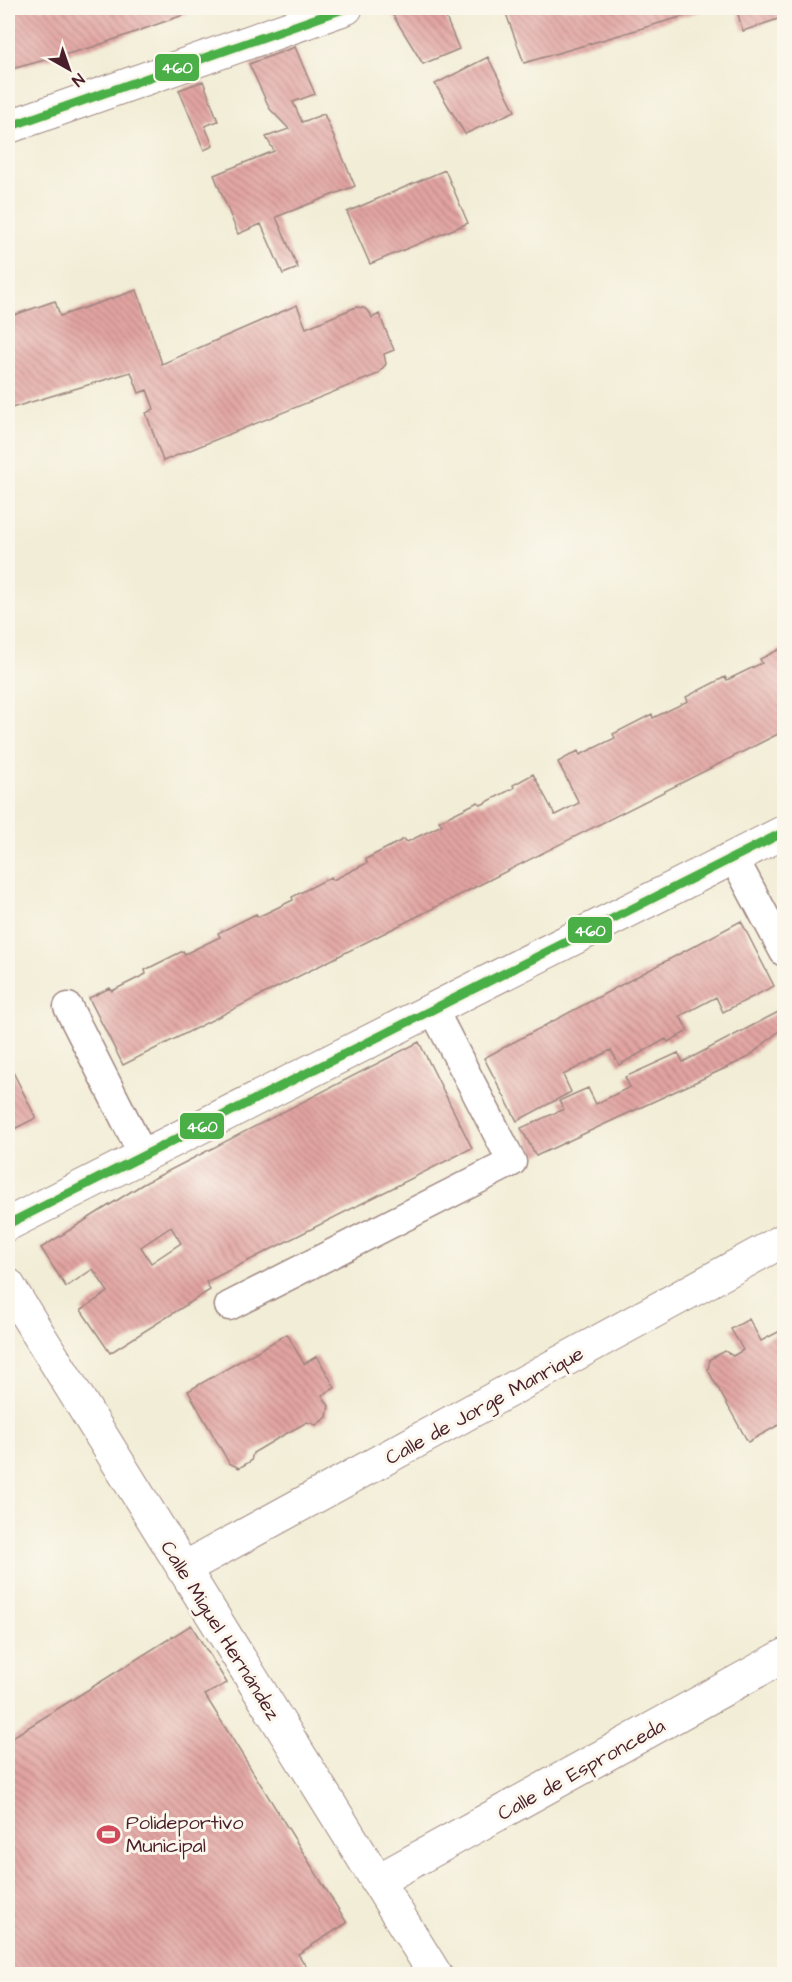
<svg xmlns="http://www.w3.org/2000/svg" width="792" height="1982" viewBox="0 0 792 1982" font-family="'Architects Daughter',sans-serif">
  <defs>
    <pattern id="building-back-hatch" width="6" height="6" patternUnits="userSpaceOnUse" patternTransform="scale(1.5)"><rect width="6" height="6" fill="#e2a4a2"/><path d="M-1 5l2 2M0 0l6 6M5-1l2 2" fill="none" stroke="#b98584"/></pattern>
  </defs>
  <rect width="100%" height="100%" fill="#fbf7ec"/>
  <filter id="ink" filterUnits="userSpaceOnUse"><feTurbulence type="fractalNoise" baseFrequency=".0167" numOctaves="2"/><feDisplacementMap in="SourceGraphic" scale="12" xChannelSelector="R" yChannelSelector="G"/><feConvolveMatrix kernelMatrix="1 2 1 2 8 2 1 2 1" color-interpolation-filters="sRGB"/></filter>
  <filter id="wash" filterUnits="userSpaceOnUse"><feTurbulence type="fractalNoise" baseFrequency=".008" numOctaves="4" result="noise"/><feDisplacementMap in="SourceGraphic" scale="24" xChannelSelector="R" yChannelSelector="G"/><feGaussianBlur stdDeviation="1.35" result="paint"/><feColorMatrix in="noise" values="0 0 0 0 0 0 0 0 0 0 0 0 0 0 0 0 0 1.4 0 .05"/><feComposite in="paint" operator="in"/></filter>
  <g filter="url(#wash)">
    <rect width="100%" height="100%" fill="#f2edd6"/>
    <g id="blocks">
      <path fill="url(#building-back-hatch)" fill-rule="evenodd" d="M9 8H203L93 47 8 70Z
        M402 8H442L459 49 423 64 391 12Z
        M504 8H711L524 63Z
        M736 8H784V17L743 31Z
        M295 47 315 94 293 102 302 122 324 114 355 186 276 217 298 268 283 274 261 224 238 234 214 175 274 151 266 137 289 129 270 109 249 64Z
        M488 57 515 111 465 134 435 84Z
        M203 81 218 121 205 126 213 146 204 150 179 90Z
        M445 170 468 223 370 264 347 212Z
        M137 290 162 364 297 305 306 328 356 307 364 308 370 313 372 318 379 314 394 350 384 354 386 364 378 374 163 461 146 413 154 409 147 390 139 393 131 372 8 409V333L11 332 8 317 55 301 60 316Z
        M784 647V731L123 1065 89 998 110 988 112 991 146 974 145 970 183 951 185 954 220 937 218 933 256 914 258 917 293 900 292 897 331 877 333 880 367 863 366 859 404 839 407 842 442 825 439 821 478 802 481 805 514 788 513 785 533 774 555 815 579 803 558 762 578 751 580 755 615 738 613 734 652 714 653 718 688 701 686 697 725 677 727 680 762 663 760 659Z
        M741 921 774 986 723 1012 716 997 680 1016 688 1031 668 1042 666 1039 619 1065 611 1050 563 1075 571 1092 517 1121 484 1058Z
        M784 1009V1027L747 1058 536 1156 521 1128 564 1109 559 1101 572 1095 588 1088 596 1104 630 1087 625 1077 678 1053 683 1062Z
        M419 1042 472 1148 206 1282 210 1290 110 1353 81 1310 108 1292 93 1269 66 1287 41 1248 143 1184ZM171 1227 181 1243 151 1263 141 1247Z
        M8 1062 36 1118 8 1132Z
        M749 1319 761 1341 784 1329V1422L748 1442 708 1370 710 1359 725 1351 733 1356 743 1350 731 1329Z
        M287 1334 304 1364 317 1356 335 1388 322 1395 329 1406 327 1417 316 1425 307 1422 280 1437 253 1453 251 1461 239 1468 229 1463 188 1391Z
        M191 1625 227 1683 205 1695 347 1923 298 1954 311 1974H8V1740Z"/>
    </g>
  </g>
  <g filter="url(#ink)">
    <use href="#blocks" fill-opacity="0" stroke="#9e8680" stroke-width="1.5"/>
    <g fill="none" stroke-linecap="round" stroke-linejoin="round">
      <defs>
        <path id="service" d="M734 858 784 952
          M68 1007 143 1155
          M229 1306 512 1162 433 1009"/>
        <path id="minor" d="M8 1224 784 832
          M8 1285 435 1974
          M183 1569 784 1240
          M377 1881 784 1656"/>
        <path id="tertiary" d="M8 127 346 8"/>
      </defs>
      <use href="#service" stroke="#9e8680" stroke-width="31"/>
      <use href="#minor" stroke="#9e8680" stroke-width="35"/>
      <use href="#tertiary" stroke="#9e8680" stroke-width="35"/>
      <use href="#service" stroke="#fff" stroke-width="28"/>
      <use href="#minor" stroke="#fff" stroke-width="33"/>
      <use href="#tertiary" stroke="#fff" stroke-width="33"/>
      <defs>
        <path id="bus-1" d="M8 127 346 8
          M8 1224 784 832"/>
      </defs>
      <use href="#bus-1" stroke="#fbf7ec" stroke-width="14"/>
      <use href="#bus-1" stroke="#4aaf46" stroke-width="9"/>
    </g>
  </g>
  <defs>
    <symbol id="stadium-bare" viewBox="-9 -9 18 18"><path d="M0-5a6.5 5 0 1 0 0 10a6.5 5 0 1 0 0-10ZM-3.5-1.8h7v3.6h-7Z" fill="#d1495b" stroke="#fbf7ec" stroke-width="2.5" paint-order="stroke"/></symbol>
  </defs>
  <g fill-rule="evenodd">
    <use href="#stadium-bare" x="92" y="1818" width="33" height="33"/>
  </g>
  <g text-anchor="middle" stroke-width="6" stroke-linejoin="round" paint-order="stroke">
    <g font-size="20" fill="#4a1f2b" stroke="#fbf7ec">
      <text transform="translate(484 1405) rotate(-29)" y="7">Calle de Jorge Manrique</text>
      <text transform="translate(221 1630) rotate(58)" y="7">Calle Miguel Hernández</text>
      <text transform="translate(581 1769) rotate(-29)" y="7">Calle de Espronceda</text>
    </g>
    <g font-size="20" fill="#4a1f2b" stroke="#fbf7ec" text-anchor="start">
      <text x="126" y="1829">Polideportivo<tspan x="126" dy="23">Municipal</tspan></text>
    </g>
  </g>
  <g stroke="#fbf7ec" stroke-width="2">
    <rect x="154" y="53" width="46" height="29" rx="6" fill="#4aaf46"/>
    <rect x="567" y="916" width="46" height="28" rx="6" fill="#4aaf46"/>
    <rect x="179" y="1112" width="46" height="28" rx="6" fill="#4aaf46"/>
  </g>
  <g font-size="16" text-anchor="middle" font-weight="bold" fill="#fff">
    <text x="177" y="73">460</text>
    <text x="590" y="936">460</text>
    <text x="202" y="1132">460</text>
  </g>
  <rect width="792" height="1982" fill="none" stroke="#fbf7ec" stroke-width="30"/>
  <g transform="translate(69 69) rotate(140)" stroke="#fbf7ec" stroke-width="4.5" paint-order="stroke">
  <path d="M0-4.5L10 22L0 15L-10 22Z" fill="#4a1f2b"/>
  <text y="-9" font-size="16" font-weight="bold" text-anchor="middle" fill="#4a1f2b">N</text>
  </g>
</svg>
